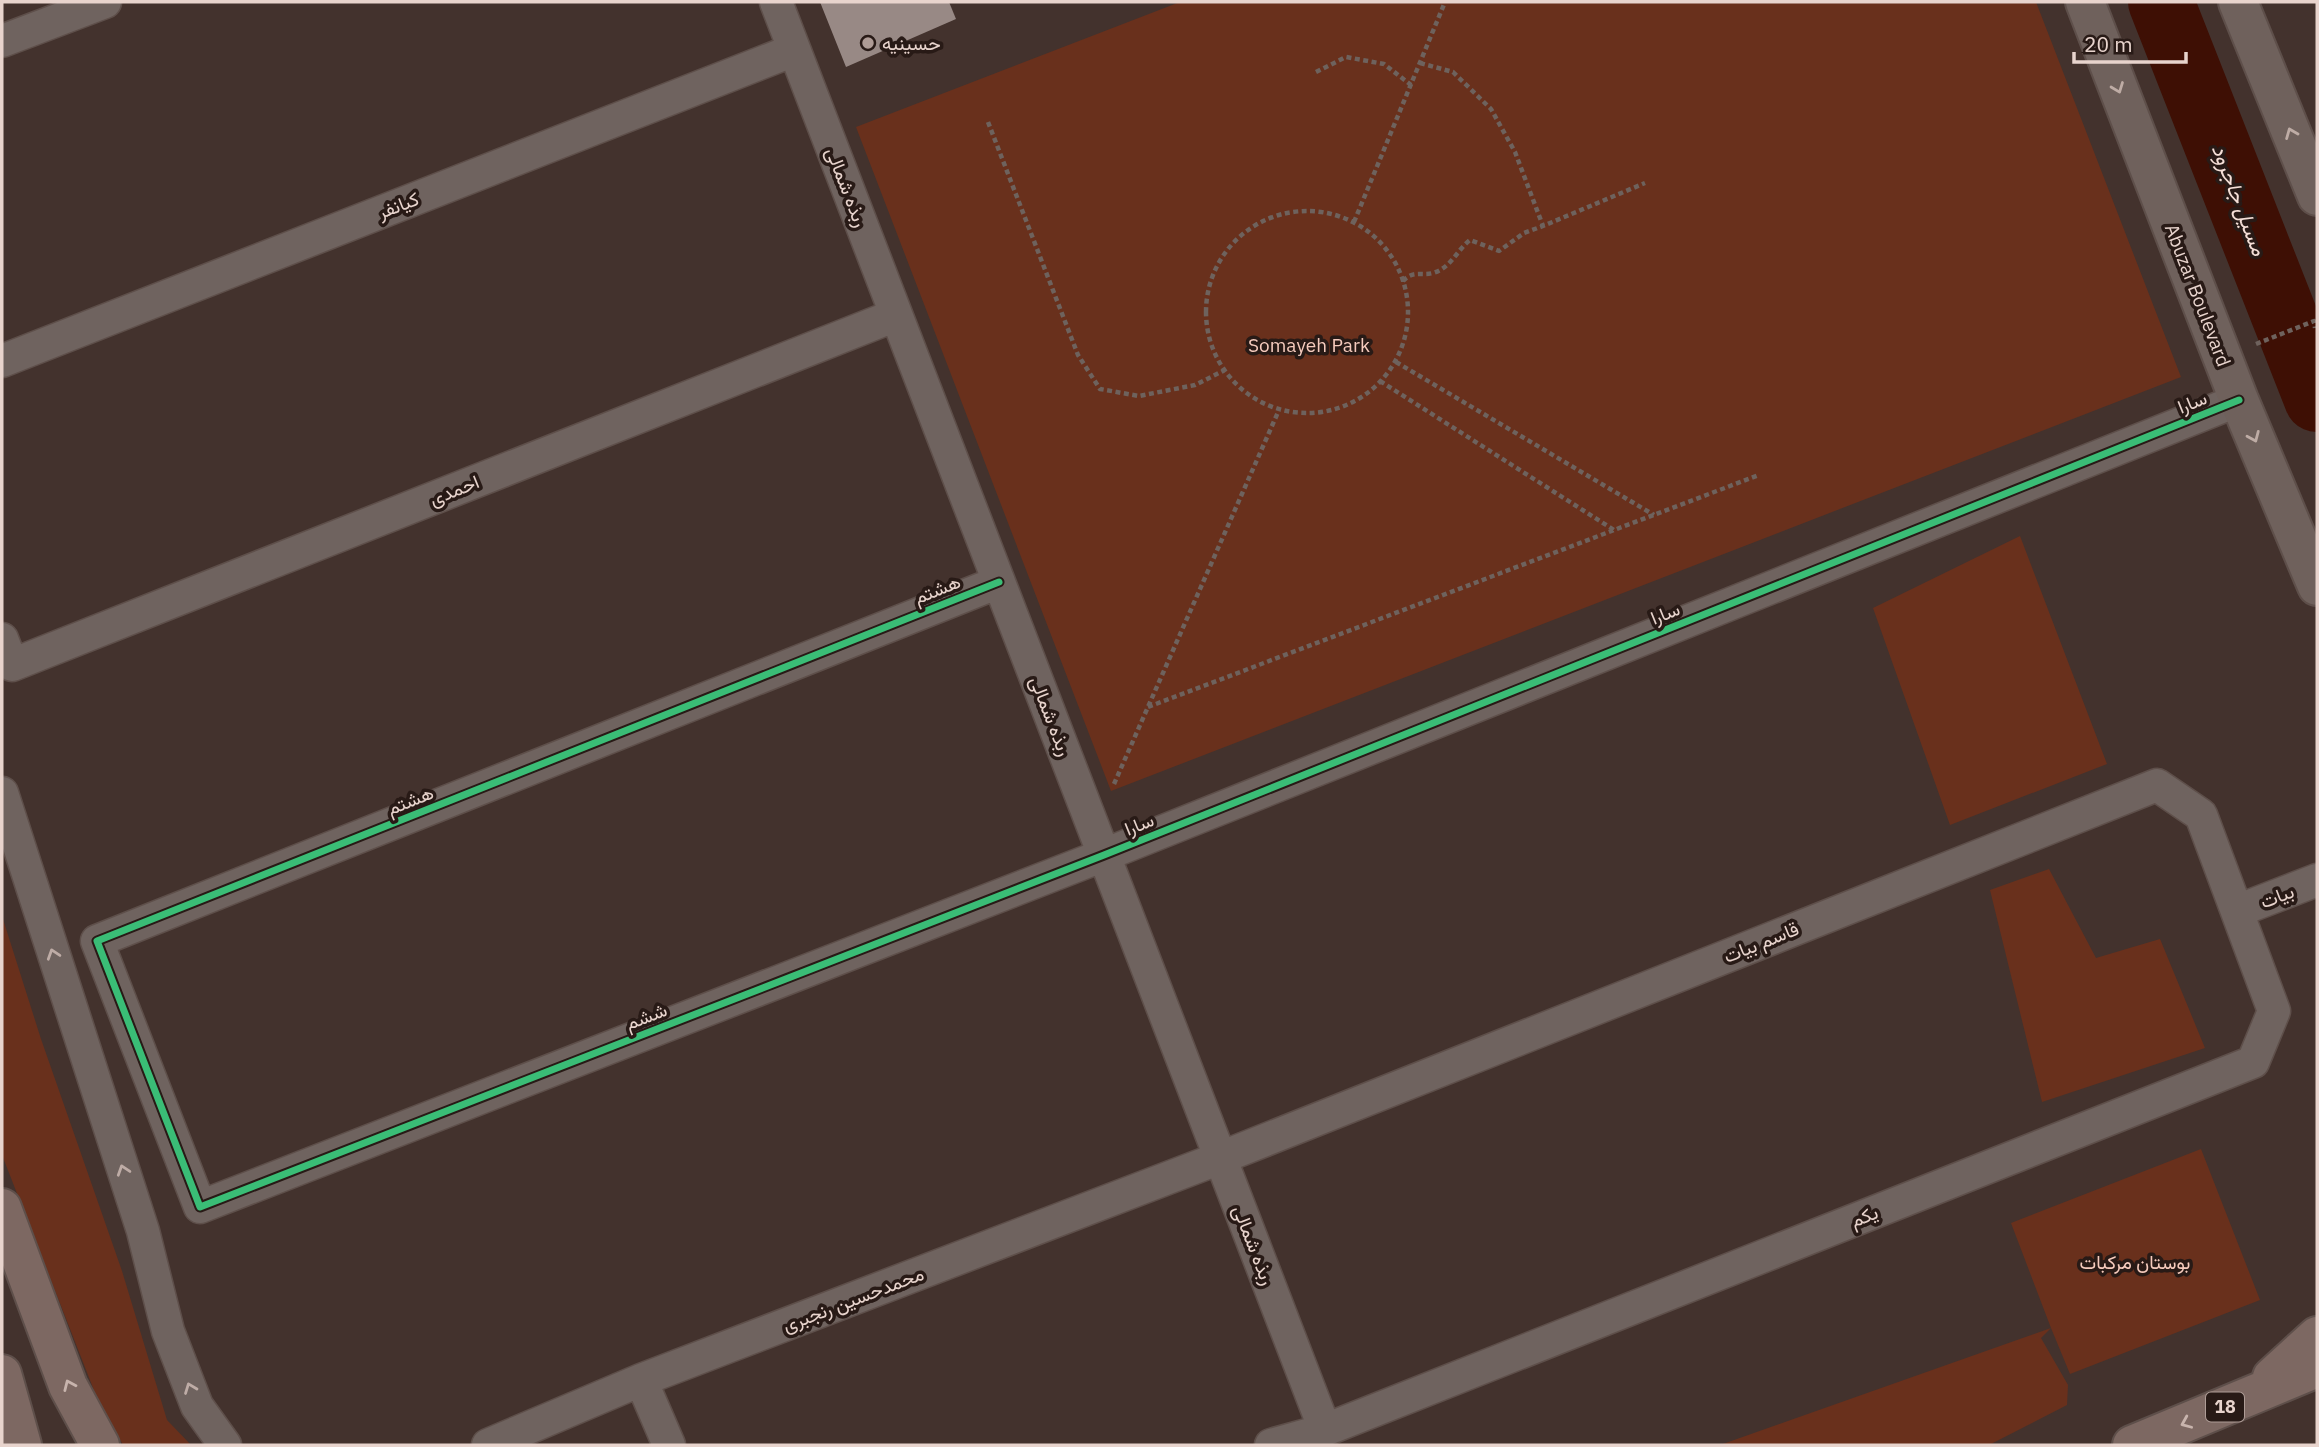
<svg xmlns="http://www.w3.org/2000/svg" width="2319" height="1447" viewBox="0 0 2319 1447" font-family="'IBM Plex Sans',Vazirmatn,sans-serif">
  <rect width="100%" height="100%" fill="#43322d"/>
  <path fill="#69301c" d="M1180 2H2036L2181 377 1111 791 856 127Z
    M2020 536 2107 764 1950 825 1873 608Z
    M2049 869 2096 958 2160 939 2205 1048 2042 1102 1990 890Z
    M2 916 41 1039 122 1271 167 1420 191 1445H123L97 1398 2 1155Z
    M2201 1149 2260 1300 2070 1374 2051 1328 2041 1338 2068 1385 2067 1405 1989 1445H1720L2051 1328 2011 1223Z"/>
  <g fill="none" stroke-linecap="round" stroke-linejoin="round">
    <path stroke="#3e0f04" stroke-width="66" d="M2161 2 2317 399"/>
  </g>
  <path fill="#988985" d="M820 2H949L956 19 846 67Z"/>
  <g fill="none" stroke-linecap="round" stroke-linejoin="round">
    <defs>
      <path id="street" d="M776 2 1325 1430
        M2 41 105 2
        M2 361 794 50
        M999 582 97 941 200 1207 1104 855 2239 400
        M2 639 12 665 896 315
        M2 793 143 1231 168 1331 197 1406 225 1445
        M2237 911 2317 880
        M641 1380 669 1445
        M488 1445 641 1380 1220 1158 2157 785 2201 815 2274 1011 2253 1062 1325 1430 1271 1445"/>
      <path id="secondary" d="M2085 2 2239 400 2317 586
        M2238 2 2317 196"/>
      <path id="highway" d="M2 1208 68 1386 100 1445
        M2 1374 22 1445
        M2272 1377 2317 1336
        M2132 1445 2317 1368"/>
    </defs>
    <use href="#street" stroke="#5e4f4a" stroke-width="35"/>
    <use href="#secondary" stroke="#5e4f4a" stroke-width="42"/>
    <use href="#highway" stroke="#5e4f4a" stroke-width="42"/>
    <path stroke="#6e625d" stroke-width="4.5" stroke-dasharray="5 3.5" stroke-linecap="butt" d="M1420 63 1453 72 1491 109 1515 152 1543 226 1645 183
      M1316 72 1346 57 1384 64 1411 85
      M988 122 1078 355 1100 389 1139 396 1195 385 1223 371
      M1206 312a101 101 0 1 1 202 0a101 101 0 1 1-202 0Z
      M1354 222 1445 2
      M1403 281C1413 270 1421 276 1433 273 1451 268 1457 250 1470 240L1499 251 1524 233 1543 226
      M2256 344 2314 321 2315 328
      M1396 362 1654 515
      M1380 381 1614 530
      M1148 707 1759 475
      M1114 784 1279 410"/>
    <use href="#street" stroke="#6f635f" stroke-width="32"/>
    <use href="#secondary" stroke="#6f615c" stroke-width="38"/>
    <use href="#highway" stroke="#7d6862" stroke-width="38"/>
    <defs>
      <path id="cycleway" d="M999 582 97 941 200 1207 1104 855 2239 400"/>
    </defs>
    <use href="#cycleway" stroke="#281a16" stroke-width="11"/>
    <use href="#cycleway" stroke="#3abd76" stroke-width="7"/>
  </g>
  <defs><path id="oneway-chevron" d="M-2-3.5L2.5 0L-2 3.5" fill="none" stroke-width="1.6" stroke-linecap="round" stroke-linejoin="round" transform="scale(1.75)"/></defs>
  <g stroke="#beaca5">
    <use href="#oneway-chevron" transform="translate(2118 88) rotate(69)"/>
    <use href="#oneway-chevron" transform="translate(2291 133) rotate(-112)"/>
    <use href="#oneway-chevron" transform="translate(2254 437) rotate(67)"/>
  </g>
  <g stroke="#beaca6">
    <use href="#oneway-chevron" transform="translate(53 954) rotate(-108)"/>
    <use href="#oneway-chevron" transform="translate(123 1170) rotate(-108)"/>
    <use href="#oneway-chevron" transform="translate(190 1388) rotate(-111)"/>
  </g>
  <g stroke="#c8b4ad">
    <use href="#oneway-chevron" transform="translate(69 1385) rotate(-114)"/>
    <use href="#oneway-chevron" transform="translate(2186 1423) rotate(157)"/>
  </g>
  <circle fill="#ae9b95" stroke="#281a16" stroke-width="2.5" cx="868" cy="43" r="7"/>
  <g text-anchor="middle" stroke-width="7" stroke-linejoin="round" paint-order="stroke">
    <rect fill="#281a16" stroke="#ae9c96" stroke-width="2" x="2206" y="1392.5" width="38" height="29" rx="5"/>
    <g font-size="18" font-weight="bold" fill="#e8d4cd">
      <text x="2225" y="1413">18</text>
    </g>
    <g font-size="19" fill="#e8d4cd" stroke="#281a16" text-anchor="start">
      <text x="882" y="50">حسینیه</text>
    </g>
    <g font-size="19" fill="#e8d4cd" stroke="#281a16">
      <text transform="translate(847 187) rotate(69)" y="7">ربذه شمالی</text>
      <text transform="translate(398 205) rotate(-21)" y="7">کیانفر</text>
      <text transform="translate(2198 295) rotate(69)" y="7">Abuzar Boulevard</text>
      <text transform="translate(2192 402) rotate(-22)" y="7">سارا</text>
      <text transform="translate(454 490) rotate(-22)" y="7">احمدی</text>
      <text transform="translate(937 589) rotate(-22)" y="7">هشتم</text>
      <text transform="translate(1665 613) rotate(-22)" y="7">سارا</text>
      <text transform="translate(1051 716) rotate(69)" y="7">ربذه شمالی</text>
      <text transform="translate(410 800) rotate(-22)" y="7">هشتم</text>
      <text transform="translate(1139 824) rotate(-22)" y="7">سارا</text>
      <text transform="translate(2277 896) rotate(-21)" y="7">بیات</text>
      <text transform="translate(1761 942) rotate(-22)" y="7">قاسم بیات</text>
      <text transform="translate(646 1016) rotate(-21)" y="7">ششم</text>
      <text transform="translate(1864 1216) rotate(-22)" y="7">یکم</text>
      <text transform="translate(1254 1245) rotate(69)" y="7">ربذه شمالی</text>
      <text transform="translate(853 1299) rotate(-21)" y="7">محمدحسین رنجبری</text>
    </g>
    <g font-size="19" fill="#f6cbbd" stroke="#281a16">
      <text x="1309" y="352">Somayeh Park</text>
      <text x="2135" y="1269">بوستان مرکبات</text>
    </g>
    <g font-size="21" font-style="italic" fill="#f5dfd7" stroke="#281a16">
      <text transform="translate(2239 200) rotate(69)" y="7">مسیل جاجرود</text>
    </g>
  </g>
  <rect width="2319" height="1447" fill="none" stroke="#e8d4cd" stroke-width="7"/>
  <path d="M2074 52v10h112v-10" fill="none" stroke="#e8d4cd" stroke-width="3.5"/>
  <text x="2084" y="52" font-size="21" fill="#e8d4cd" stroke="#281a16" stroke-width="5" paint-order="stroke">20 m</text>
</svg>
